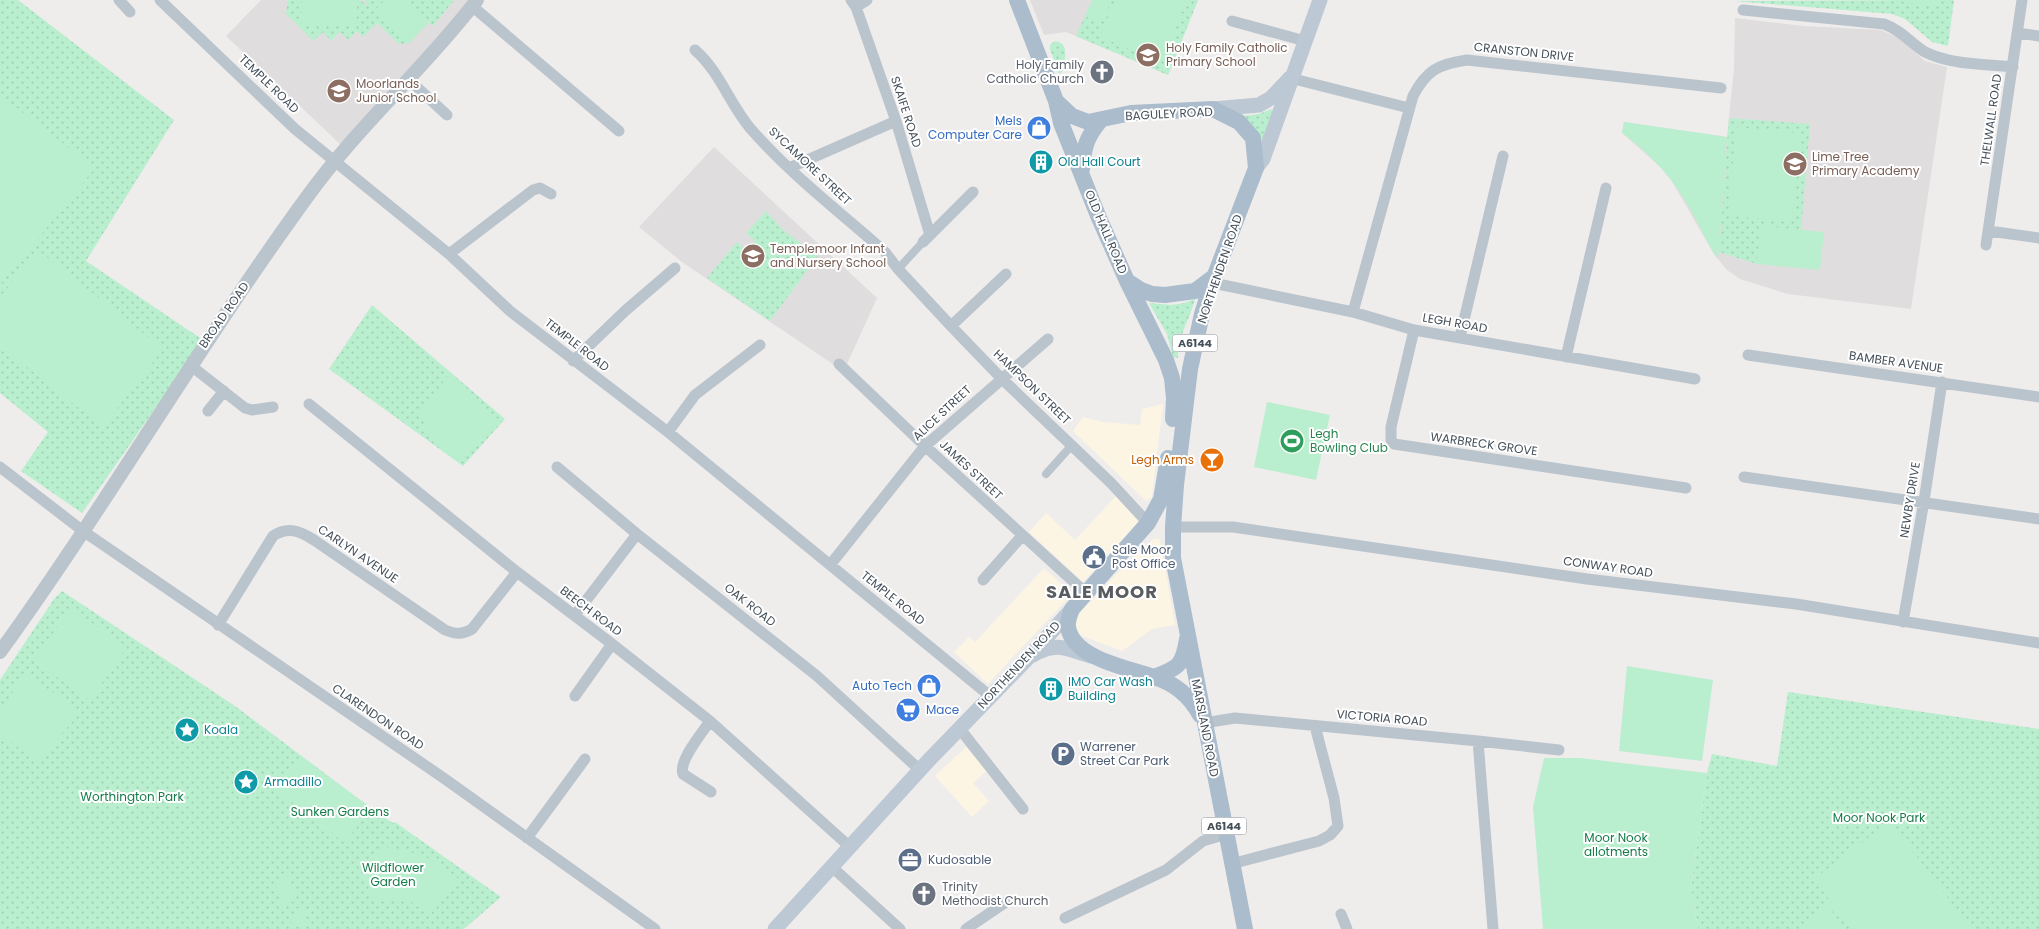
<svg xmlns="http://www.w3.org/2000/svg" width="2039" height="929" viewBox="0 0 2039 929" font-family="Poppins,sans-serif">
  <defs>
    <pattern id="grass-dots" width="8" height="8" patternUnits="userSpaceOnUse" patternTransform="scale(1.25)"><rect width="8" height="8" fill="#b9efce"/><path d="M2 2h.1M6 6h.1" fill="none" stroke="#a0cfb3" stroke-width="1.8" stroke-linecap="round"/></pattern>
  </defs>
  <rect width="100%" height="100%" fill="#efecec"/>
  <path fill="#fcf5e4" d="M1163 404 1152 497 1146 501 1073 431 1083 417 1103 422 1140 425 1142 409Z
    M1116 496 1141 519 1083 582 1029 532 1046 513 1075 540Z
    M1154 538 1160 540 1175 625 1152 629 1122 651 1080 635 1072 621 1121 569Z
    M1044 568 1072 594 988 684 954 652 969 637 975 642Z
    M966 747 987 771 973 783 989 801 972 817 935 776Z"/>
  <path fill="#e0ddde" d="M261 0H477L342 146 226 36Z
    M1030 0H1198L1168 75 1066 32 1044 35Z
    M1735 18 1803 26 1881 30 1899 38 1925 61 1947 67 1911 309 1788 294 1740 279 1727 270 1714 254 1667 173 1622 133 1624 122 1727 137 1734 68Z
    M714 147 877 298 847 364 840 369 682 262 639 227Z"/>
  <path fill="url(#grass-dots)" d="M0 0H18L174 120 86 261 203 340 82 513 21 471 48 432 0 393Z
    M288 0H360L369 7 364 0H454L433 26 422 17 428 23 409 43 399 44 377 23 363 37 357 31 348 40 340 32 331 41 323 32 313 41 286 14Z
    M1111 0H1198L1168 75 1076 36 1085 16 1101 23Z
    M1954 0 1948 46 1932 42 1905 19 1892 14 1734 1Z
    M1055 41C1071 43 1064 61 1062 72L1059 74 1050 49V45Z
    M1271 109 1274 112 1263 142 1253 127 1243 116 1259 114Z
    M1729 118 1810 124 1801 230 1761 226 1757 264 1719 252Z
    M766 211 783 230 818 256 770 321 707 278 737 242 746 250 755 241 746 233Z
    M1195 299C1189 322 1179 332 1178 358L1173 357 1167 334 1149 303 1172 305 1184 303Z
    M372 305 505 419 463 466 329 369Z
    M62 591 235 706 379 814 393 823 395 822 501 897 464 929H0V680L54 599Z
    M1788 692 2039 729V929H1698L1691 886 1707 773 1712 754 1777 766Z"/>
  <path fill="#b9efce" d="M302 0H357V24H302Z
    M385 0H403L428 23 409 43 374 11Z
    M1092 0H1111L1101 23 1085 16Z
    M1115 0H1187L1162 62 1100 37Z
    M1890 0H1937L1936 7Z
    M0 95 95 168 0 285Z
    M1624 122 1727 137 1718 259C1709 247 1704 235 1697 222 1679 186 1655 157 1622 133Z
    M1736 127 1800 133 1793 221 1728 216Z
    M1760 226 1824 232 1820 270 1757 264Z
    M38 250 163 349 103 427 0 346V297Z
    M448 376 499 420 461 462 425 431 423 419 418 415Z
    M1267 402 1330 415 1316 480 1254 467Z
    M70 608 127 647 90 700 34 661Z
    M1627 666 1713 680 1702 761 1619 751Z
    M26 674 81 712 38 761 0 735V710Z
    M300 756 371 808 345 843 275 789Z
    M1544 758H1580L1707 773 1691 886 1698 929H1543L1533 807Z
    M1890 821 1971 929H1851L1814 879Z
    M382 846 423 855 459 879 430 915 410 901H373L363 869Z
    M289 876 296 901 282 905 275 881Z
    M1828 906 1845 929H1798Z
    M295 908 307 910 304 928 291 925Z"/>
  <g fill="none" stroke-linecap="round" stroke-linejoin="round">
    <path stroke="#bac4cc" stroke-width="8" d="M898 269 923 242
      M1046 474 1072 445"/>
    <path stroke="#bac4cc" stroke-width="11" d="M119 0 130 12
      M160 0 295 129 449 254 510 311 668 432 990 696
      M851 0 856 7 896 121 930 235
      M472 6 619 131
      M856 7 867 0
      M1743 10 1884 24C1903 31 1910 43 1925 52 1951 65 1985 64 2013 67
      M1232 21 1305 41
      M2017 33 2039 36
      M695 50C720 72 729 103 750 128 790 174 840 212 885 252L898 269 951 326 1001 378 1111 483 1148 523
      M1290 78 1409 108
      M408 79 447 115
      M789 168 896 121
      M1989 231 2039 238
      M923 242 973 192
      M1986 245 2022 0
      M449 254 533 190 540 188 551 194
      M1213 283 1353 312 1414 330 1695 379
      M1353 312 1413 96C1426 71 1438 64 1467 60L1721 88
      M951 326 1006 274
      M1414 330 1391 427V440L1394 444 1686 488
      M1460 337 1503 156
      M1748 355 2039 397
      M1566 357 1606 188
      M573 361 625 311 675 268
      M839 364 925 446 1086 593
      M190 365 245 408 252 410 273 407
      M309 404 517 572 612 644 710 721 850 847
      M208 411 224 391
      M668 432 695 395 760 345
      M0 467 83 531 445 779 655 929
      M557 467 637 534 817 676 921 771
      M1744 477 2039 519
      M1173 527H1233L1587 579 1796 604 2039 643
      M830 565 925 446 1048 339
      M983 580 1022 536
      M575 615 637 534
      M1903 622 1924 501 1942 382
      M218 625 273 536C288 526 300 531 314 540L445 630C455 634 462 635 472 629L517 572
      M575 696 612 644
      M710 721C702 733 678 761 683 774L711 792
      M1204 723 1235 718 1478 741 1559 750
      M960 729 1023 809
      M1478 741 1493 929
      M527 838 585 759
      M1231 864 1319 841 1330 835 1338 826 1334 798 1315 726
      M832 867 900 929
      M1341 914 1347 929
      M1065 918 1166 870 1203 841 1226 834
      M966 929 1009 900"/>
    <path stroke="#bac4cc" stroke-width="14" d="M0 652C107 504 199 345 307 197 358 126 424 69 477 0"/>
    <path stroke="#bcc8d4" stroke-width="15" d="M1213 109 1259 105 1271 98 1290 78
      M1256 168 1263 159 1320 0
      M1033 655C1057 641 1066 649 1091 656
      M775 929 929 760 1028 658 1072 609"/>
    <path stroke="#abbccc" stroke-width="16" d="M1017 0 1056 101 1061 123 1099 218 1127 281 1166 360 1172 378 1174 398 1173 419
      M1056 101 1072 116 1088 122 1131 113 1213 109 1239 122 1253 138 1256 168 1210 288 1202 314 1190 369 1176 485 1173 527V558L1245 929
      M1082 169C1084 147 1086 138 1100 121
      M1127 281 1141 290 1152 294 1165 295 1195 291 1215 276
      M1168 458 1161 499 1148 523 1072 609C1070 615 1067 621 1068 627 1073 659 1129 668 1154 677 1174 683 1190 696 1200 715
      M1154 677C1178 668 1183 666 1187 639"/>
  </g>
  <defs>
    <symbol id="school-disc" viewBox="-11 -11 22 22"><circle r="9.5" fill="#8d6e63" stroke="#fff"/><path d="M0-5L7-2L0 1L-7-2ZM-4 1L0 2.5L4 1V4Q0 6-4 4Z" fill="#fff"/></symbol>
    <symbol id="church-disc" viewBox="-11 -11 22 22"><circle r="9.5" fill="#6b7280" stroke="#fff"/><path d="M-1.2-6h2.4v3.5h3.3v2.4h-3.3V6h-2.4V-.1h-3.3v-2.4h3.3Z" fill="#fff"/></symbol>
    <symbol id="shop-disc" viewBox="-11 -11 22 22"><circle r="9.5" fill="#3f7fe0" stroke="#fff"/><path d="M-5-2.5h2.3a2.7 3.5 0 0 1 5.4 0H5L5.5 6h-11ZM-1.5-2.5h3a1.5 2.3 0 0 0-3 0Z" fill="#fff"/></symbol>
    <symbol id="building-disc" viewBox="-11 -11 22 22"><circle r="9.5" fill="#0f9aa8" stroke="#fff"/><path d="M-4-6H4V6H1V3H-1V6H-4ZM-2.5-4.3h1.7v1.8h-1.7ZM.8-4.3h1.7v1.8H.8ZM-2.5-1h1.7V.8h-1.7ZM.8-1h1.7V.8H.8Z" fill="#fff"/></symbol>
    <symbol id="stadium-disc" viewBox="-11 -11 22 22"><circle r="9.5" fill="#2e9e5b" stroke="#fff"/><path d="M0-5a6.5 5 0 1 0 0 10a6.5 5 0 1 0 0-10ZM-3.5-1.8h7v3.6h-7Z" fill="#fff"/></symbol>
    <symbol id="bar-disc" viewBox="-11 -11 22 22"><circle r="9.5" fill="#e8710a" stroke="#fff"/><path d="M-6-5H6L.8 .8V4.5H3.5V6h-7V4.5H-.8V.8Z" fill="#fff"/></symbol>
    <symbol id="civic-disc" viewBox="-11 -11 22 22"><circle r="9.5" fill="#5c6f8a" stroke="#fff"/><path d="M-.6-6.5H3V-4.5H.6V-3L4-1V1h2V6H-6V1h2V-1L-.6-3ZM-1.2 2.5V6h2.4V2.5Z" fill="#fff"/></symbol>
    <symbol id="supermarket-disc" viewBox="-11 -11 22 22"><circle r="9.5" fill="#3f7fe0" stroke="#fff"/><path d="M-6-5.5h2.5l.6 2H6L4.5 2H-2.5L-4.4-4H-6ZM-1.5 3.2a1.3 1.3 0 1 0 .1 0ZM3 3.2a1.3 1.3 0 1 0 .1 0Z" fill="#fff"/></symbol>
    <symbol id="sight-disc" viewBox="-11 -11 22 22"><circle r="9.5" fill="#0f9aa8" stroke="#fff"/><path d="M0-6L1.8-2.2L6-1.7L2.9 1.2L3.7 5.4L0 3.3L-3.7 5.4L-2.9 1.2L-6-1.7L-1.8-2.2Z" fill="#fff"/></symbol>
    <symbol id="parking-disc" viewBox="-11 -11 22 22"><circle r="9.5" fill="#5c6f8a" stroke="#fff"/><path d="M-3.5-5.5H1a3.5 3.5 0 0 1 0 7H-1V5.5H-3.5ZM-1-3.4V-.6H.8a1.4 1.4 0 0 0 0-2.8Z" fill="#fff"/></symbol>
    <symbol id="office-disc" viewBox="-11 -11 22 22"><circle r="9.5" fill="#5c6f8a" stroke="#fff"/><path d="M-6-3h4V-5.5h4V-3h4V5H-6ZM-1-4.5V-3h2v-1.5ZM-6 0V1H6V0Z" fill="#fff"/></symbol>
  </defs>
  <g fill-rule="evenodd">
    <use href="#school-disc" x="1134" y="41" width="28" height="28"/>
    <use href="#church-disc" x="1088" y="58" width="28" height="28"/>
    <use href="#school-disc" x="325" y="77" width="28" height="28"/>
    <use href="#shop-disc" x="1025" y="114" width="28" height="28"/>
    <use href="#building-disc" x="1027" y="148" width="28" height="28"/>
    <use href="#school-disc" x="1781" y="150" width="28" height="28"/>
    <use href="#school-disc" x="739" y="242" width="28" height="28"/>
    <use href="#stadium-disc" x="1278" y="427" width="28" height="28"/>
    <use href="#bar-disc" x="1198" y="446" width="28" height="28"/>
    <use href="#civic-disc" x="1080" y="543" width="28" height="28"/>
    <use href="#shop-disc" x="915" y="672" width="28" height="28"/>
    <use href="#building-disc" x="1037" y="675" width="28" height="28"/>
    <use href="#supermarket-disc" x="894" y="696" width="28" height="28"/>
    <use href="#sight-disc" x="173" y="716" width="28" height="28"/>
    <use href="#parking-disc" x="1049" y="740" width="28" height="28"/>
    <use href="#sight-disc" x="232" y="768" width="28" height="28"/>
    <use href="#office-disc" x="896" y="846" width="28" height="28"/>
    <use href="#church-disc" x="910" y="880" width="28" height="28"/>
  </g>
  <g text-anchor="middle" stroke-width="4" stroke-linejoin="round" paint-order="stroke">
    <g fill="#fff" stroke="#7d848c" stroke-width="1">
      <rect x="1172.5" y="334.5" width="45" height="17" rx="4"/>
      <rect x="1201.5" y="817.5" width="45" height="17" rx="4"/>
    </g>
    <g font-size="11" font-weight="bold" fill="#45505a">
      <text x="1195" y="347">A6144</text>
      <text x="1224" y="830">A6144</text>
    </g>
    <g font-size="12" fill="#785e54" stroke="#fff" text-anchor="start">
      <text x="1166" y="52">Holy Family Catholic<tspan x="1166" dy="14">Primary School</tspan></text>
      <text x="356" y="88">Moorlands<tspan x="356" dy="14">Junior School</tspan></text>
      <text x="1812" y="161">Lime Tree<tspan x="1812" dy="14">Primary Academy</tspan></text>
      <text x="770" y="253">Templemoor Infant<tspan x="770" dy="14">and Nursery School</tspan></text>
    </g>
    <g font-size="12" fill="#45505a" stroke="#fff">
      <text transform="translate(1524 52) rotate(6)" y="4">CRANSTON DRIVE</text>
      <text transform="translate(269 84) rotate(44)" y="4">TEMPLE ROAD</text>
      <text transform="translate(906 112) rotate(72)" y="4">SKAIFE ROAD</text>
      <text transform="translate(1169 114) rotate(-3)" y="4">BAGULEY ROAD</text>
      <text transform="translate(1991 120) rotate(-82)" y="4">THELWALL ROAD</text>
      <text transform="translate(810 166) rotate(43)" y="4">SYCAMORE STREET</text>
      <text transform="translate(1106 232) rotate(67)" y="4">OLD HALL ROAD</text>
      <text transform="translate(1220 269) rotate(-71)" y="4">NORTHENDEN ROAD</text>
      <text transform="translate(224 315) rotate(-55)" y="4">BROAD ROAD</text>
      <text transform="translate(1455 323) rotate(10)" y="4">LEGH ROAD</text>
      <text transform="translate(577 345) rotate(38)" y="4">TEMPLE ROAD</text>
      <text transform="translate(1896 362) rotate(8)" y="4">BAMBER AVENUE</text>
      <text transform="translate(1032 387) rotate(44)" y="4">HAMPSON STREET</text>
      <text transform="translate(942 413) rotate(-43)" y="4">ALICE STREET</text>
      <text transform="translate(1484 444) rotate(8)" y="4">WARBRECK GROVE</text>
      <text transform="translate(971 470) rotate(43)" y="4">JAMES STREET</text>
      <text transform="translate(1910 500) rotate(-81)" y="4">NEWBY DRIVE</text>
      <text transform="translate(358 554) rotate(34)" y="4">CARLYN AVENUE</text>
      <text transform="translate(1608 567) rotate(8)" y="4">CONWAY ROAD</text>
      <text transform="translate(893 598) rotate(39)" y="4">TEMPLE ROAD</text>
      <text transform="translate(750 605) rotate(38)" y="4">OAK ROAD</text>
      <text transform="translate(591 611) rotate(37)" y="4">BEECH ROAD</text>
      <text transform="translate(1019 665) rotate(-47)" y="4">NORTHENDEN ROAD</text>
      <text transform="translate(378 717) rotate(34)" y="4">CLARENDON ROAD</text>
      <text transform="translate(1382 718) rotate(5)" y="4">VICTORIA ROAD</text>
      <text transform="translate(1205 728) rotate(79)" y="4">MARSLAND ROAD</text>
    </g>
    <g font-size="12" fill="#5b616d" stroke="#fff" text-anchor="end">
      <text x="1084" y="69">Holy Family<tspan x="1084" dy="14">Catholic Church</tspan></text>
      <text x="942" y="891" text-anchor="start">Trinity<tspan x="942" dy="14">Methodist Church</tspan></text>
    </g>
    <g font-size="12" fill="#366cbe" stroke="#fff" text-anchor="end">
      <text x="1022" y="125">Mels<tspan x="1022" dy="14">Computer Care</tspan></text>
      <text x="912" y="690">Auto Tech</text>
      <text x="926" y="714" text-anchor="start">Mace</text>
    </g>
    <g font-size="12" fill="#0d838f" stroke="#fff" text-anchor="start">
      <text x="1058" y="166">Old Hall Court</text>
      <text x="1068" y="686">IMO Car Wash<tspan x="1068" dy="14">Building</tspan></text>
      <text x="204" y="734">Koala</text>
      <text x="264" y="786">Armadillo</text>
    </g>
    <g font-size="12" fill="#27864d" stroke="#fff" text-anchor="start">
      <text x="1310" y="438">Legh<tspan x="1310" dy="14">Bowling Club</tspan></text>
    </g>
    <g font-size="12" fill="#c56008" stroke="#fff" text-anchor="end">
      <text x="1194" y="464">Legh Arms</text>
    </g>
    <g font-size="12" fill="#4e5e75" stroke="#fff" text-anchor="start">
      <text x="1112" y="554">Sale Moor<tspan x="1112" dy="14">Post Office</tspan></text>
      <text x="1080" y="751">Warrener<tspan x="1080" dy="14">Street Car Park</tspan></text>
      <text x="928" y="864">Kudosable</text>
    </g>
    <g font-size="12" fill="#157c49" stroke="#fff">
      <text x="132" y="801">Worthington Park</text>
      <text x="340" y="816">Sunken Gardens</text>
      <text x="1879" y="822">Moor Nook Park</text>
      <text x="1616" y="842">Moor Nook<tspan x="1616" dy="14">allotments</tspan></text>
      <text x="393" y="872">Wildflower<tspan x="393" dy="14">Garden</tspan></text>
    </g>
    <g font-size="18" font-weight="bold" letter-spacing="1" fill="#595d61" stroke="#fff">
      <text x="1102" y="598">SALE MOOR</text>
    </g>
  </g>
</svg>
